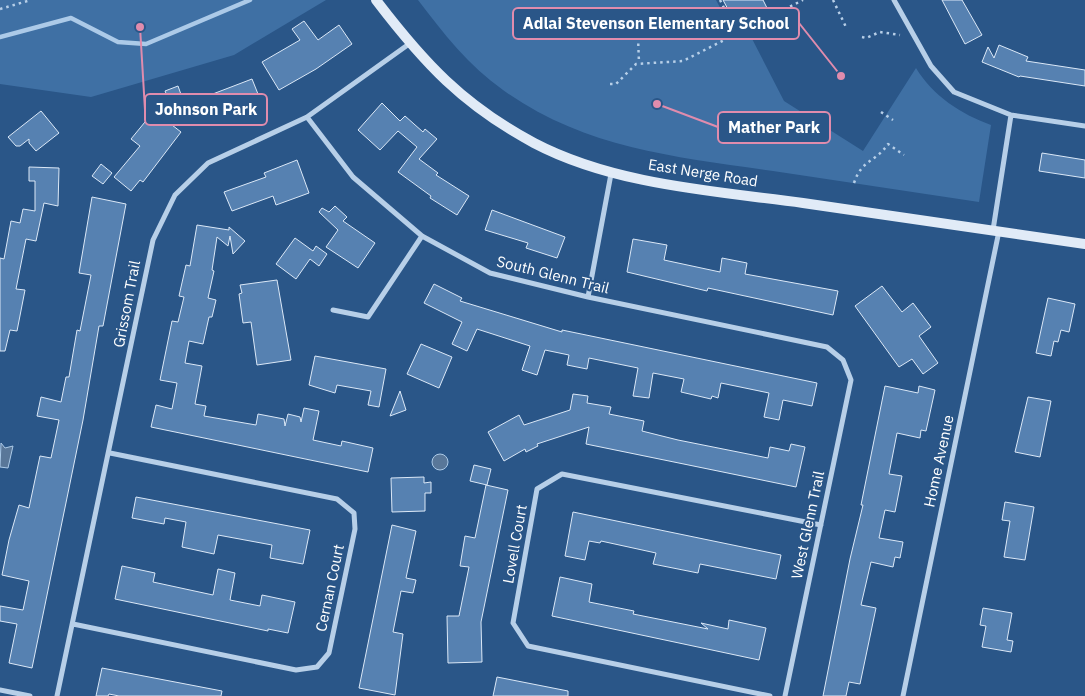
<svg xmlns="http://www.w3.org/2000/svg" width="1085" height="696" viewBox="0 0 1085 696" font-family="'IBM Plex Sans',sans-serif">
  <rect width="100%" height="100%" fill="#2a5688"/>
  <path fill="#3f70a4" d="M0 0H326L234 55 91 97 0 84Z
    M418 0H716L736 37 748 31 784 101 863 151 916 68C933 96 961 114 991 125L979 202C910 192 842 181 773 171 677 157 585 149 503 90 469 66 443 33 418 0Z"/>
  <path fill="#597799" stroke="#accae8" d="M1 443 5 448 13 446 8 468 0 467Z
    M432 462a8 8 0 1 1 16 0a8 8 0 1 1-16 0Z"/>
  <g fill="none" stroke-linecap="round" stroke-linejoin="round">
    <path stroke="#accae8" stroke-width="4.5" d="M0 37 71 18 118 42 146 44 250 0"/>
  </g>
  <path fill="#5681b1" stroke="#dbe8f7" d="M723 0H763L769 12 737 26Z
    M942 0H962L982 35 965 44Z
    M304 21 318 40 339 25 352 44 316 69 279 90 262 62 300 40 292 29Z
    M999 45 1028 57 1026 61 1085 70V86L1020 76 1019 77 982 62 988 47 994 58Z
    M252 79 260 99 192 125 184 105Z
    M178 86 183 100 171 105 165 91Z
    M382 103 400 121 405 116 423 132 425 129 437 139 419 159 438 173 436 175 469 196 457 215 430 198 431 196 398 172 417 147 398 131 380 150 358 130Z
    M41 111 59 133 36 151 29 143V139L20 146H16L8 137Z
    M154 111 181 132 143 182 140 180 131 191 114 177 140 146 131 139Z
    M1042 153 1085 160V178L1039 171Z
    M297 160 309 193 276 205 273 196 232 211 224 192 266 177 264 173Z
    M101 164 112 173 103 184 92 176Z
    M29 167 59 168 58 206 44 203 36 241 26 239 16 289 25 290 17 331 10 330 5 351H0V258L4 259 11 221 20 223 23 209 35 211V181H29Z
    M92 197 126 204 103 326H99L83 420 32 668 9 663 17 624 0 621V606L23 610 29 581 2 575 9 540 19 505 29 508 40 456 51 458 59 420 37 416 41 397 61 402 66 377H69L77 330 80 331 91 275 79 273Z
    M335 206 347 217 343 221 375 243 358 268 326 247 338 230 319 212 322 208 329 212Z
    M492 210 565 237 557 258 526 248 528 243 485 230Z
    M197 225 229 230V227L245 241 233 254 230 236 228 246 217 237 212 270 214 271 208 298 216 300 212 317H209L203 344 189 341 185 363 202 366 195 404 206 406 204 416 256 425 258 414 284 419 285 426 288 414 300 417 301 422 304 408 319 411 313 440 341 446 342 441 373 448 368 472 151 427 156 405 172 409 177 383 160 380 172 321 178 322 184 297 179 296 186 265 190 266Z
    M295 238 313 251 316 246 327 254 319 266 310 259 296 279 276 264Z
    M633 239 667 245 664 260 720 272 722 258 747 263 745 274 838 291 833 315 708 288 707 291 627 272Z
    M277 280 291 360 257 365 251 322 243 323 239 294 242 293 240 285Z
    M434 284 462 298 460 301 562 332V330L817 383 812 406 783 400 779 420 764 417 769 393 721 383 718 398 712 396 711 399 681 392 684 379 653 373 649 398 633 396 638 368 589 358 587 369 567 365 569 355 545 350 537 375 522 370 530 346 477 329 467 351 452 344 462 322 424 303Z
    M882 286 902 312 913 303 931 327 919 336 938 363 923 374 912 359 899 367 855 306Z
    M1048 298 1075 304 1069 332 1061 330 1058 342 1054 341 1051 356 1036 353Z
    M421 344 452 357 439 388 407 374Z
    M315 356 386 369 379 407 368 405 371 391 337 385 335 393 309 385Z
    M885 386 918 393 919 386 935 390 926 431 921 430 920 438 897 433 889 474 902 476 895 512 885 510 879 538 903 542 900 558 895 557 893 567 871 562 861 605 876 608 860 684 849 682 846 696H823L850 559 863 505H861Z
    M400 391 406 410 390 416Z
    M573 394 588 396 587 403 611 407 609 414 644 421 642 431 678 440 768 458 770 447 789 451 791 444 805 447 796 487 586 444 589 427 537 444 538 446 526 452 525 449 504 461 488 432 519 415 524 425 570 410Z
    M1028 397 1051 401 1040 457 1015 452Z
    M474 465 491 469 487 485 470 481Z
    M424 477V483L431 482V493H425V511L392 512 391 478Z
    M486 485 508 490 481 622 482 662 448 663 447 616H459L469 567 460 566 465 536 475 538Z
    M136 497 310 530 303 564 270 558 272 545 218 535 214 554 182 547 186 522 165 518 164 524 132 518Z
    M1005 502 1034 507 1025 560 1004 557 1010 521 1002 520Z
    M573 512 781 555 776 579 700 564 698 573 653 564 656 553 601 541 600 543 589 541 585 560 565 556Z
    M392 525 416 531 406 578 416 580 413 593 401 591 393 632 403 634 395 695 359 688Z
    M122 566 155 573 153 582 213 595 218 569 235 573 230 600 260 606 262 595 295 602 288 633 268 629V631L115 599Z
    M560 577 592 584 589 602 634 611 633 614 708 629 701 623 728 629 729 620 766 628 759 660 552 616Z
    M983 608 1012 613 1007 640 1013 641 1011 652 982 647 986 626 980 625Z
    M102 668 222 691 221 696H119L109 694 108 696H96Z
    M497 677 568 691V696H493Z"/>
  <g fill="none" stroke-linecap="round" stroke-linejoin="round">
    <path stroke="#b7cfe8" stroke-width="2.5" stroke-dasharray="2.5 4" stroke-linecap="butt" d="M720 0 737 34
      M833 0 846 27
      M0 9 31 0
      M637 11 639 63
      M862 37 866 38 880 32 900 35
      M610 84H616L636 64 683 61 803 0
      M881 112 893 120
      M854 183C862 159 875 163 888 144L904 155"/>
    <path stroke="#b7cfe8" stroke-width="5" d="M894 0 931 66 954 92 1011 115 1085 126
      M307 117 353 177 422 236 490 273 588 297 827 347 843 360 851 380 785 696
      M993 230 1011 115
      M588 297 611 174
      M333 310 368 317 422 236
      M73 624 296 670 317 667 329 653 355 529 354 513 337 499 110 453
      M0 690 30 696
      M57 696 153 240 175 195 208 163 307 117 409 44
      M770 696 528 646 513 623 537 489 562 474 821 525
      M903 696 999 231"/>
    <path stroke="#e1ebf7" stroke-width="10" d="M376 0C424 63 463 105 534 143 614 185 714 191 803 203 897 216 991 230 1085 244"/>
  </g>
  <g text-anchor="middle" stroke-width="4" stroke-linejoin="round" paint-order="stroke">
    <g font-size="15" fill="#fff" stroke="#2a5688">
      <text transform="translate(703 173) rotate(9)" y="5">East Nerge Road</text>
      <text transform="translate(553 275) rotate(14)" y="5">South Glenn Trail</text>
      <text transform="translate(127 304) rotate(-79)" y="5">Grissom Trail</text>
      <text transform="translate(939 461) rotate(-78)" y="5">Home Avenue</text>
      <text transform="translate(808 525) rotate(-78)" y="5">West Glenn Trail</text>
      <text transform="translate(515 544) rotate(-80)" y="5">Lovell Court</text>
      <text transform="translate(330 588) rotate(-78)" y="5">Cernan Court</text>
    </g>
  </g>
  <path fill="none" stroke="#e08cad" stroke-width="2" d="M841 76L799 23M140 27L145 110M657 104L718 127"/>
  <g fill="#e08cad" stroke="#2a5688" stroke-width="2">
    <circle cx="841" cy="76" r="5"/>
    <circle cx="140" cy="27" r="5"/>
    <circle cx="657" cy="104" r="5"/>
  </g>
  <g fill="#2a5688" stroke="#e08cad" stroke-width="2">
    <rect x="513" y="8" width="286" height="31" rx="5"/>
    <rect x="145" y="94" width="122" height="31" rx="5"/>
    <rect x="718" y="112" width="112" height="31" rx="5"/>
  </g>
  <g font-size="16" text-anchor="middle" font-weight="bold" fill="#fff">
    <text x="656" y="29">Adlai Stevenson Elementary School</text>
    <text x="206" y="115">Johnson Park</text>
    <text x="774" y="133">Mather Park</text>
  </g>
</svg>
